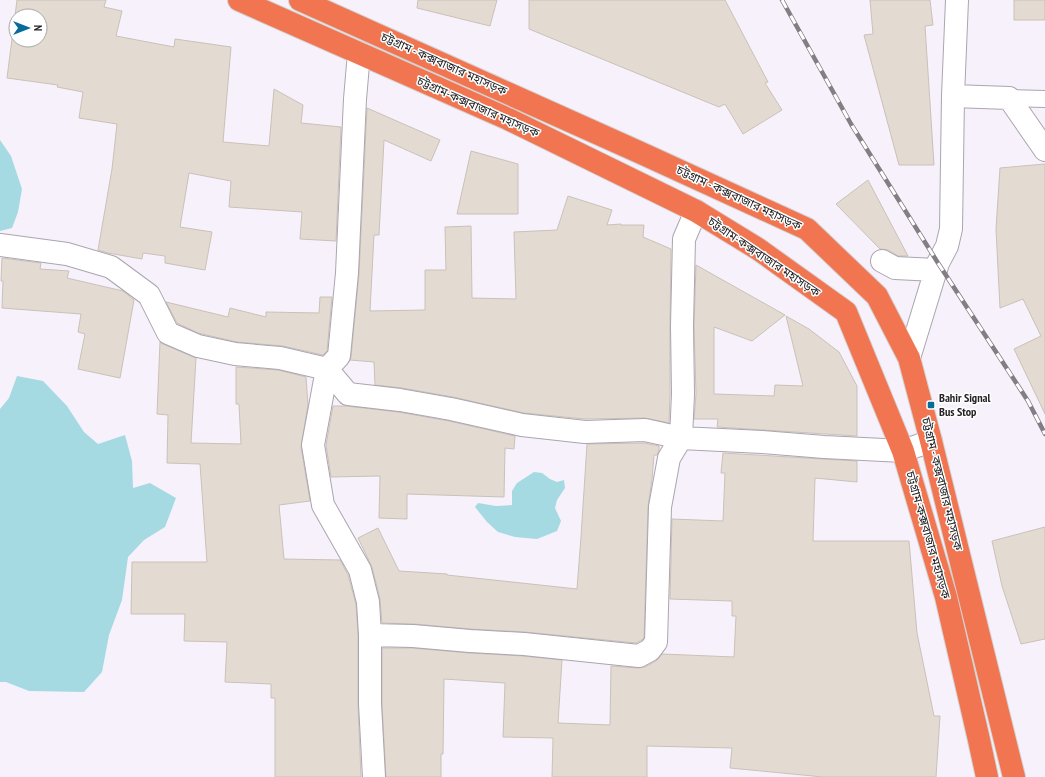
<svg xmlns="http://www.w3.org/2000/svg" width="1045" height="777" viewBox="0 0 1045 777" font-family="'PT Sans Narrow','Noto Sans Bengali',sans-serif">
  <rect width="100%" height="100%" fill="#f7f1fb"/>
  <path fill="#a5dae2" d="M0 140 11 156 22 189 18 212 12 228 0 231Z
    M17 376 43 381 67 406 84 432 98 444 125 435 132 461 133 488 150 483 176 498 165 527 144 540 128 557 122 600 109 635 102 672 84 692 29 691 6 682H0V409L9 398Z
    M534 472 542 473 550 479 557 482 564 480 565 488 557 500 555 508 561 521 557 531 537 539 515 537 498 532 487 522 475 507 478 503 496 506 512 505V491L517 483Z"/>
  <path fill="#e3dad2" stroke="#cac1b9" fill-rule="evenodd" d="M17 0H106L104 7 122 11 116 36 174 47 175 39 231 47 223 142 269 146 274 89 303 105 301 123 341 127 336 241 300 239 302 212 229 207 231 181 189 173 180 227 212 232 205 270 165 263V256L143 253 142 259 108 253 98 250 112 169 117 124 79 118 83 92 57 87 58 85 7 78ZM16 16H40V40H16Z
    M418 0H497L490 26 417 8Z
    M529 0H725L768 82 765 83 782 110 743 134 725 104 719 107 529 29Z
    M870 0H930L933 25 925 26 934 165H899L864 35 873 34Z
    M1014 0H1045V20H1014Z
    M367 108 440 140 431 161 384 140 379 235H374L370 311 425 310V270H446L445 227 471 226 472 298 516 299 514 232 557 230 568 196 612 210 607 225 621 224V225H644L643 237 671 249 670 326V394L669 423 645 418 585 419 524 413 453 397 402 388 375 385 374 362 350 360 351 357 359 274Z
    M471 151 518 164V214H457Z
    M1045 164V414L1014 349 1041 336 1023 299 1000 308 996 229 1000 168Z
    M868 180 908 256H898L888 250 880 249 836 204Z
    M2 258 41 263 40 269 69 271 67 278 123 291 134 300 120 378 78 369 85 334 78 332 81 314 2 308 3 281H1Z
    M696 265 785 315 752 341 714 327V394L774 396 775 385 803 386 786 316 809 329 839 352 857 386V436L717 427 718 419H694L696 394 694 326Z
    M320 297H332L327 351 323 355 283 346 237 342 198 333 177 323 166 302 228 317 230 308 266 317V312L319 313Z
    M160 342 163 344 196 358 191 443 241 444 239 404H236V367L278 370 306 377 308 405 301 447 310 501 279 505 284 559 340 560 348 575 356 604 358 635V705L361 777H275V698H271V684L225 682 227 642 184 641 185 614H131L132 562H207L200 464 167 463 168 415 157 414Z
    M333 406H346L398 412 449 421 515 436 514 449 505 448 504 497 407 494V519L379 518 380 476 331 477 326 445Z
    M644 443 659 446V451L657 455H654L652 479 648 507 644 638 642 640 636 643 525 632 471 629 414 624 382 623 380 599 372 567 358 538 378 528 399 571 447 574V575L577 589 581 537 587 444Z
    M723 453 857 461V482L815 478 813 541H909L917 633 934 716H940L936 777H823L730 768 732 748 647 746V777H552L553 738 503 737 505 683 444 679 443 754H441V777H386L382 704V648H412L469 653 523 656 562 660 558 723 610 725 611 666 638 668 645 667 656 661 662 654 734 657 736 616H732V601L670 599 672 519 723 521 725 473H721Z
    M1045 527V639L1021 644 1002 586 992 541Z"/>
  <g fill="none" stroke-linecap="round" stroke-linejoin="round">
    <defs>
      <path id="lane" d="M1009 98 1045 99"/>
      <path id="street" d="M359 53 355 99 347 273 339 356 327 369 313 445 323 505 360 570 368 602 370 635V704L374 777
        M953 96 1009 98 1045 150
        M0 245 67 254 111 267 149 295 168 333 198 346 235 354 280 358 327 369 348 394 400 400 451 409 522 425 585 432 645 430 681 438 762 442 824 447 903 451 931 441
        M882 261 895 268 936 270
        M909 358 938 263 947 246 951 229 953 96 957 0
        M370 635 413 636 470 641 524 644 639 656 650 650 656 642 660 507 669 458 681 438 683 394 682 326 684 239 696 211"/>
      <path id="highway" d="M239 0 508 119 696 211 758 249 846 312 903 451 946 597 979 740 987 777
        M300 0 641 153 807 229 877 296 909 358 931 441 1014 777"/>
    </defs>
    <use href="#lane" stroke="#aba5af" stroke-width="18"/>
    <use href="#street" stroke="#aba5af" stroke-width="24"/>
    <use href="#highway" stroke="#d3d3d3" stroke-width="24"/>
    <use href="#lane" stroke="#fff" stroke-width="16"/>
    <use href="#street" stroke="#fff" stroke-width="22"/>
    <use href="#highway" stroke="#f17550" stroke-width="22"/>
    <defs>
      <path id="rail" d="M782 0 851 124 938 263 1028 401 1045 434"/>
    </defs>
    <use href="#rail" stroke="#827e84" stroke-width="4.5"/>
    <use href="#rail" stroke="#fff" stroke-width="3" stroke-dasharray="9" stroke-linecap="butt"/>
  </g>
  <rect fill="#076c9a" stroke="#fff" stroke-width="1.5" x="927" y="401" width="8" height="8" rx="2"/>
  <g text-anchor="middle" stroke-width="3" stroke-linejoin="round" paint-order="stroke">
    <g font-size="12" fill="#242225" stroke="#fff">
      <text transform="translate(444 64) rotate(24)" y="4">চট্টগ্রাম - কক্সবাজার মহাসড়ক</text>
      <text transform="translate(478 107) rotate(24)" y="4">চট্টগ্রাম-কক্সবাজার মহাসড়ক</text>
      <text transform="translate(739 198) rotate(25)" y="4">চট্টগ্রাম - কক্সবাজার মহাসড়ক</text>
      <text transform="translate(764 257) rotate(34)" y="4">চট্টগ্রাম-কক্সবাজার মহাসড়ক</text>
      <text transform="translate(942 484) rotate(76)" y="4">চট্টগ্রাম - কক্সবাজার মহাসড়ক</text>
      <text transform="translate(928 535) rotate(74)" y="4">চট্টগ্রাম-কক্সবাজার মহাসড়ক</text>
    </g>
    <g font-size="12" font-weight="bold" fill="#242225" stroke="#fff" text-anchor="start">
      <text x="939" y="402">Bahir Signal<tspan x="939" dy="14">Bus Stop</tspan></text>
    </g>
  </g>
  <g transform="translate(28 28) rotate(90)"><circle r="19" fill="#ffffff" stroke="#a7a7a8"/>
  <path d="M0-3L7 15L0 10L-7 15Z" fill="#076c9a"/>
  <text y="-6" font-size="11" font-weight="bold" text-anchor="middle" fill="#242225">N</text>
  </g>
</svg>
